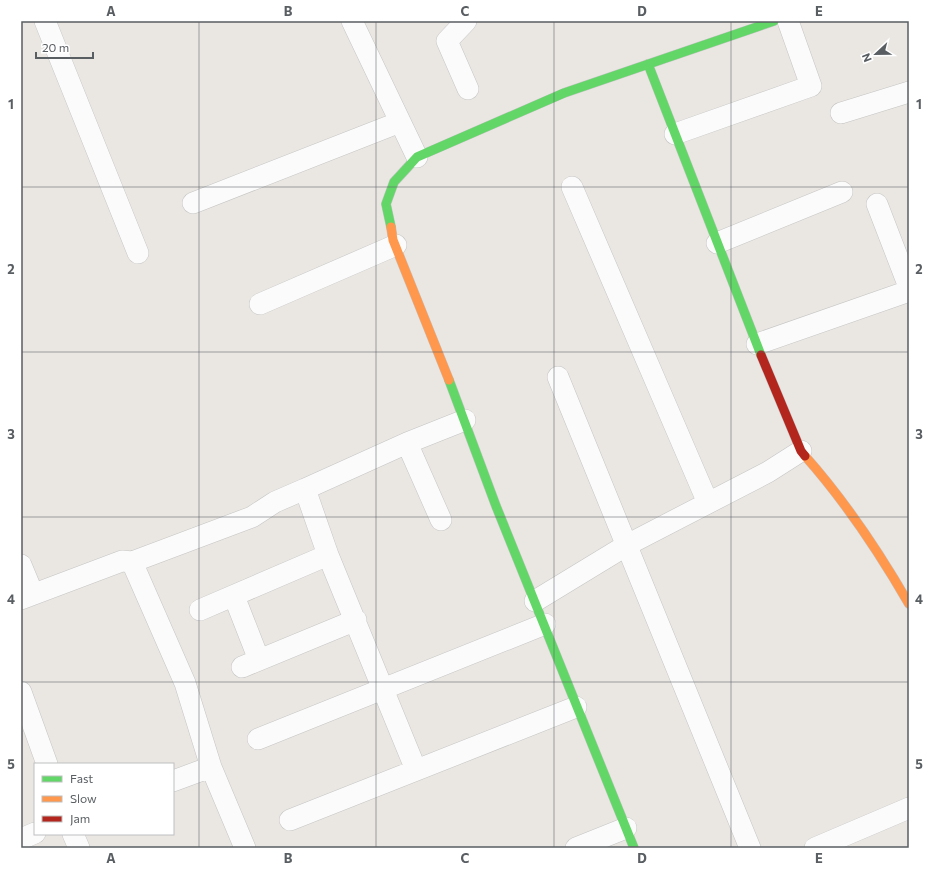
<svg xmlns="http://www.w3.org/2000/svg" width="930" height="869" viewBox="0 0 930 869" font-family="Commissioner,sans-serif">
  <rect width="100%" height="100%" fill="#eae7e3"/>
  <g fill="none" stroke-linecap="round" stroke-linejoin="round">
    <defs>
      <path id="street" d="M45 21 138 253
        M352 21 417 157
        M466 21 447 41 468 89
        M841 113 909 92
        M675 134 811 86 788 21
        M572 187 708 503
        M193 203 400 122
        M877 204 909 287
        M717 243 842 192
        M260 304 396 245
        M757 344 909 291
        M558 377 750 848
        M407 443 441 520
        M21 565 33 594
        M234 596 259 660
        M21 599 122 561 132 562
        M535 601 627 545 768 472 801 451
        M200 610 328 555
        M242 667 356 620
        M21 692 47 764
        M258 739 545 624
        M416 770 328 555 305 489 407 443 465 420
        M173 781 211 767
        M290 820 576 707
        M73 834 79 848
        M21 839 35 833
        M245 848 211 767 185 683 132 562 252 517 275 502 305 489
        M576 848 626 828
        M815 848 909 808"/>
      <path id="fast" d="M648 64 761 355
        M391 227 386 204 394 182 417 157 564 93 774 21
        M449 380 496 506 634 848"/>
      <path id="slow" d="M391 227 393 240 449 380
        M805 456C845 501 879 552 909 604"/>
      <path id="jam" d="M761 355 801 451 805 456"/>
    </defs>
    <use href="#street" stroke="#c5c5c4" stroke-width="22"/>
    <use href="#fast" stroke="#c6c6c6" stroke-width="10"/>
    <use href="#slow" stroke="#c6c6c6" stroke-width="10"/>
    <use href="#jam" stroke="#c6c6c6" stroke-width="10"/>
    <use href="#street" stroke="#fcfbfb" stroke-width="21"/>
    <use href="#fast" stroke="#63d668" stroke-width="9"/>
    <use href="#slow" stroke="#ff974d" stroke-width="9"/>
    <use href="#jam" stroke="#b3261e" stroke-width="9"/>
  </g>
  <path fill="none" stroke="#595e62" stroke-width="1" stroke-opacity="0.55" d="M199 21V848M376 21V848M554 21V848M731 21V848M21 187H909M21 352H909M21 517H909M21 682H909"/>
  <rect width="930" height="869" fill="none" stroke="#ffffff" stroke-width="44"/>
  <rect x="34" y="763" width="140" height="72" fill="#ffffff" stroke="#bdbfc0"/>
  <rect x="42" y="776" width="20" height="6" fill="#63d668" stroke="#bdbfc0"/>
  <text x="70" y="783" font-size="12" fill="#595e62">Fast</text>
  <rect x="42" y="796" width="20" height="6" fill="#ff974d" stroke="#bdbfc0"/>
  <text x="70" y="803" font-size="12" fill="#595e62">Slow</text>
  <rect x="42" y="816" width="20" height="6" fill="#b3261e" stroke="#bdbfc0"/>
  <text x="70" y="823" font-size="12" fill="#595e62">Jam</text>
  <g transform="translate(876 54) rotate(248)" stroke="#ffffff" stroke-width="3" paint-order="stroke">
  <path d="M0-3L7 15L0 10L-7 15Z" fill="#595e62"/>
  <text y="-6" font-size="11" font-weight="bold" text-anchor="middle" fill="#595e62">N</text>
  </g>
  <path d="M36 52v6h57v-6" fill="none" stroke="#595e62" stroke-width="2"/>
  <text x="42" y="52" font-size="12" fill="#595e62" stroke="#ffffff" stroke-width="3" paint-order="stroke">20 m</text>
  <rect x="22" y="22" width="886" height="825" fill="none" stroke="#595e62" stroke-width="1.5"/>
  <g font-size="13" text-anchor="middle" font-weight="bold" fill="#595e62">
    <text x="111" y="16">A</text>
    <text x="288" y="16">B</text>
    <text x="465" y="16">C</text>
    <text x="642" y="16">D</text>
    <text x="819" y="16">E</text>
    <text x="11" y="109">1</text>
    <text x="919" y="109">1</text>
    <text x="11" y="274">2</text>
    <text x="919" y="274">2</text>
    <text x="11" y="439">3</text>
    <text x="919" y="439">3</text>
    <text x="11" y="604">4</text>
    <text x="919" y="604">4</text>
    <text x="11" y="769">5</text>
    <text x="919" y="769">5</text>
    <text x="111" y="863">A</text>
    <text x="288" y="863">B</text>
    <text x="465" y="863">C</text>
    <text x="642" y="863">D</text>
    <text x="819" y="863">E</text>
  </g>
</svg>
